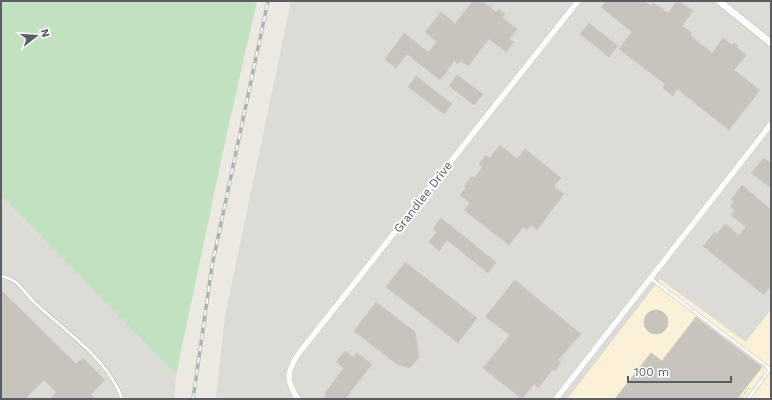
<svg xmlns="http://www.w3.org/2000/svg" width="772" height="400" viewBox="0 0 772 400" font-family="'Work Sans',sans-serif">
  <rect width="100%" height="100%" fill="#ece9e2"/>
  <path fill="#faf1d8" d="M660 279 745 342 771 309V399H567Z"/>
  <path fill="#dddbd6" d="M291 1H771V309L746 342 660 279 567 399H216L225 316Z
    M1 195 176 375 174 399H1Z"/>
  <path fill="#c1e1c0" d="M1 1H257L228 128 176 375 1 195Z"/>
  <path fill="#c7c4be" stroke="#d0cbc1" d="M473 1H482L496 12 499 9 505 14 502 17 517 29 509 39 514 42 506 52 489 39 468 66 461 61 458 64 454 61 440 80 407 54 396 68 385 59 404 33 428 52 437 42 425 32 441 12 455 24Z
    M606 1H644L651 6 653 3 668 13 677 1H679L693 11 682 26 692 33 690 35 712 53 723 38 732 45 734 43 738 46 737 48 746 55 734 70 760 90 729 130 677 89 673 96 663 88 665 84 619 49 632 32 601 7Z
    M589 23 618 46 609 57 580 34Z
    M457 75 483 94 474 105 449 86Z
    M416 76 452 104 444 114 408 87Z
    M500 145 517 159 525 149 561 178 554 186 564 194 537 230 531 225 527 230 523 227 509 245 464 210 470 203 460 195 466 188 464 186 472 176 474 178 483 167 479 164 486 155 490 158Z
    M764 158 771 163V188L751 173Z
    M742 185 771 210V285L764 295 703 246 715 232 717 234 725 224 739 235 746 227 731 215 735 210 730 206 734 202 731 199Z
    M441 218 496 262 488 273 447 240 439 251 429 242 437 232 433 229Z
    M405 262 477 318 458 343 386 287Z
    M515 280 581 334 558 360 561 362 555 371 553 369 538 388 534 384 522 399 483 368 510 335 485 317Z
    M1 290 76 364 83 358 105 380 91 394 96 399H50L56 392 44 380 25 399H1Z
    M376 302 415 332 419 357 410 368 398 365 354 331Z
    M644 322a12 12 0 1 1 24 0a12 12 0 1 1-24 0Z
    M696 317 762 367 737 399H615L651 353 662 361Z
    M345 351 353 357 357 353 372 364 345 399H323L327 394 325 393 344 368 336 362Z"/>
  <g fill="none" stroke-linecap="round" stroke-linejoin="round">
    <defs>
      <path id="service" d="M1 276C18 279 22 290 34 302 63 330 109 359 122 399
        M650 278 771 370
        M748 399 770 369"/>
      <path id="minor" d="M298 399C285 380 287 371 299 353L578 1
        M556 399 771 124"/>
      <path id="tertiary" d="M719 1 771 43"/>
    </defs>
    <use href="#service" stroke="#b2b4b8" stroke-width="4"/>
    <use href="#minor" stroke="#b2b4b8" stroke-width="6"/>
    <use href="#tertiary" stroke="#b2b4b8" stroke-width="8"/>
    <path stroke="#9ac2a4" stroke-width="1" stroke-dasharray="4 2" stroke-linecap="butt" d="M740 399 749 388"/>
    <use href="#service" stroke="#fff" stroke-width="3"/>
    <use href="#minor" stroke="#fff" stroke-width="5.5"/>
    <use href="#tertiary" stroke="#fff" stroke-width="7"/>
    <defs>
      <path id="rail" d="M193 399 212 266 268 1"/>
    </defs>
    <use href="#rail" stroke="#b0b1b1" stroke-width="3.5"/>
    <use href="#rail" stroke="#fff" stroke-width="2" stroke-dasharray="6" stroke-linecap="butt"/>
  </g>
  <g text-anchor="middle" stroke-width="4" stroke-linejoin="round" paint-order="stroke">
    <g font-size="12" fill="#5a5d61" stroke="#fff">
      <text transform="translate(423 197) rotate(-52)" y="4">Grandlee Drive</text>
    </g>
  </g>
  <rect width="772" height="400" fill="none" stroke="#5a5d61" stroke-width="4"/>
  <g transform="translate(36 36) rotate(73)" stroke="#ffffff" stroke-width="3" paint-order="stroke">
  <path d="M0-3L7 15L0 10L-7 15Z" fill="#5a5d61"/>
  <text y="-6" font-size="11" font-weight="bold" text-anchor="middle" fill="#5a5d61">N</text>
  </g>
  <path d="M628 376v6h103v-6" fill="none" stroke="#5a5d61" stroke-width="2"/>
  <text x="634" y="376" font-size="12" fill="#5a5d61" stroke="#ffffff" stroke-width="3" paint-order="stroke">100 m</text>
</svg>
